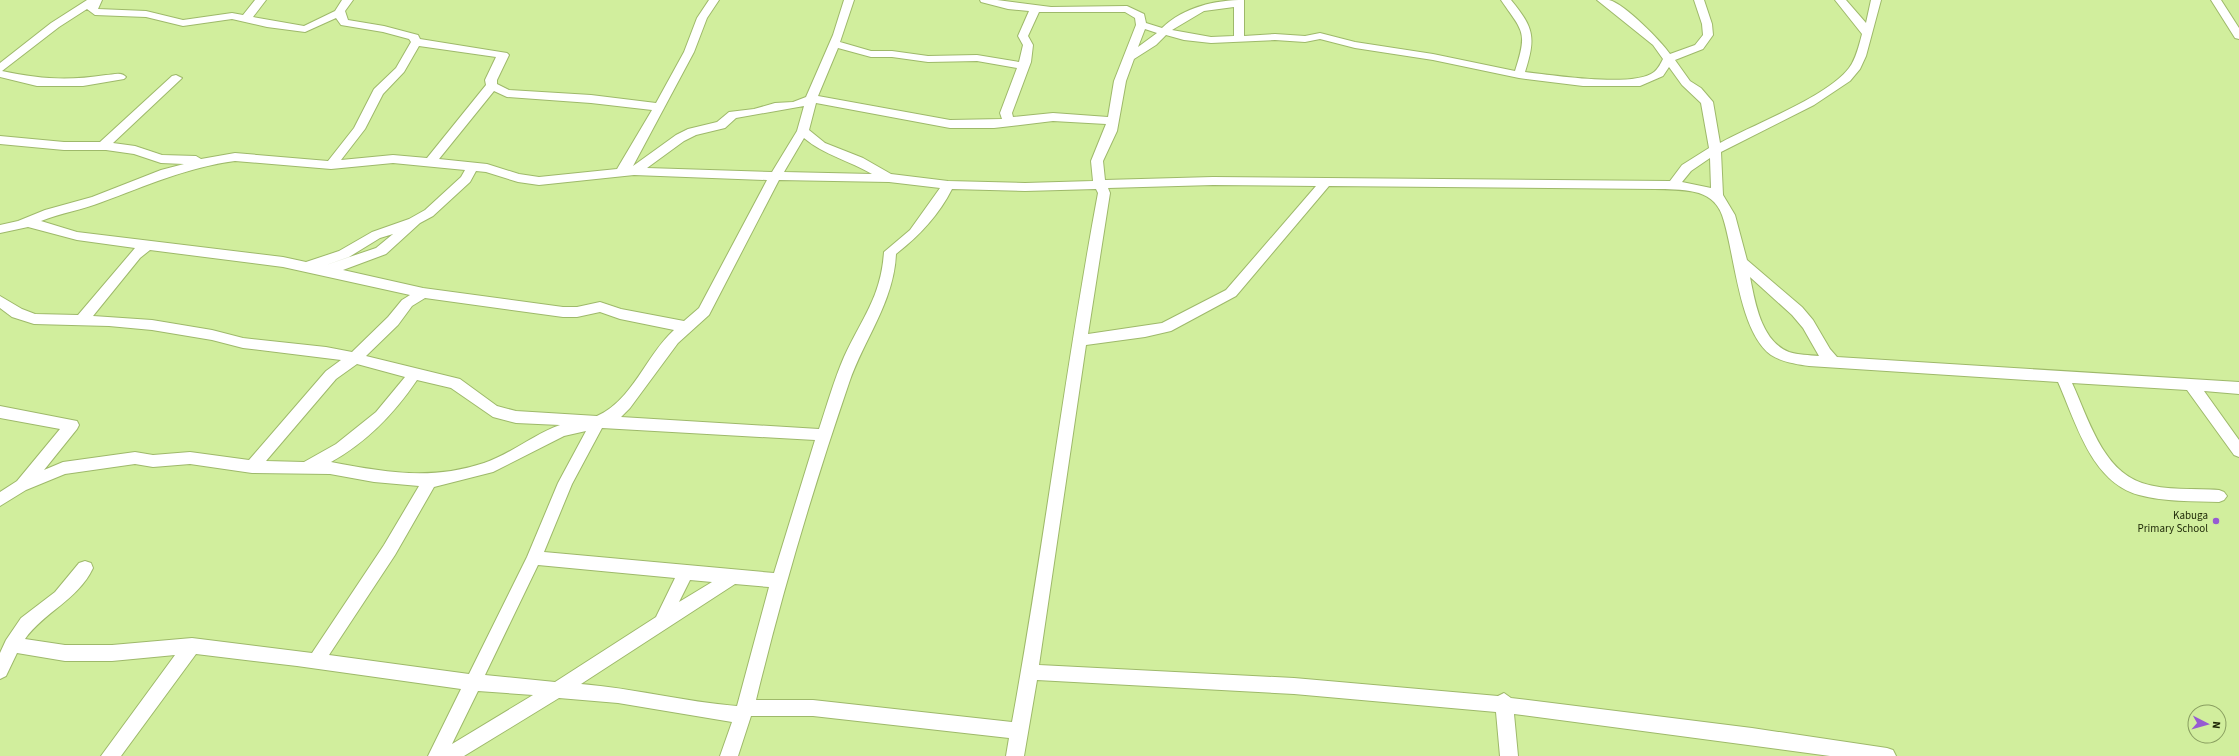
<svg xmlns="http://www.w3.org/2000/svg" width="2239" height="756" viewBox="0 0 2239 756" font-family="'Source Sans 3',sans-serif">
  <rect width="100%" height="100%" fill="#d1ee9d"/>
  <g fill="none" stroke-linecap="round" stroke-linejoin="round">
    <defs>
      <path id="minor" d="M87 0H102L98 9 146 11 183 20 232 13 243 15 255 0H266L253 17 304 26 335 11 342 0H353L345 11 348 20 384 26 418 35 420 39 507 53 509 55 497 80V84L509 90 591 95 656 103 684 52 697 18 709 0H719L707 18 694 52 633 166 676 135 688 129 717 122 729 112 754 109 775 103 793 102 806 97 833 35 844 0H854L840 42 871 51H892L928 56 977 55 1019 62 1023 45 1018 36 1029 11 1008 9 981 2 980 0H997L1051 7 1127 6 1144 14 1146 23 1162 28C1184 7 1215 0 1244 0V36L1275 34 1305 36 1320 33 1355 42 1433 54 1515 71C1528 31 1523 32 1501 0H1511C1534 28 1536 37 1525 72 1552 75 1634 88 1654 72 1658 69 1661 63 1663 59L1653 45 1597 0C1600 0 1606 0 1609 0 1625 4 1661 41 1670 54L1695 45 1703 35 1702 24 1694 0H1704L1712 24 1713 35 1703 49 1675 60 1690 81 1701 88 1713 102 1720 143C1754 124 1827 97 1849 68 1856 59 1859 45 1862 34L1835 0H1846L1866 23 1871 0H1881L1866 56 1860 69 1850 81 1814 105 1721 152 1723 195 1735 215 1747 260 1802 307 1813 320 1830 349 1837 357 2239 382V394L2204 391 2239 440V457L2234 455 2187 390 2072 383C2088 417 2102 470 2142 483 2166 491 2195 488 2219 490L2224 492 2227 496 2224 500 2219 502C2193 501 2165 502 2139 495 2091 482 2076 422 2058 382L1809 366C1796 364 1782 362 1771 355 1738 331 1735 252 1722 215 1712 187 1681 190 1655 189L1329 186 1236 296 1171 331 1145 337 1086 345 1039 665 1294 678 1498 696 1504 693 1511 698 1752 728 1887 748 1893 750 1896 756H1830L1514 714 1518 756H1500L1496 712 1294 694 1037 680 1024 756H1006L1009 738 813 716H751L738 756H720L732 722 618 703 559 698 464 756H428L461 689 297 666 196 654 121 756H101L175 655 112 661H65L17 653 6 676 0 679V653L6 640 21 618 55 592 79 563 85 561 91 563 93 568C78 600 44 612 25 639L65 645H112L192 638 312 653 384 545 419 486 374 482 330 474 252 473 190 464 153 467 135 464 65 474 26 490 0 506V492L17 481 60 429 0 418V406L77 421 79 425 77 429 44 470 63 462 135 452 153 455 190 452 249 460 326 371 341 360 243 348 212 340 152 330 109 326 34 324 12 317 0 308V296L22 309 35 314 78 315 135 248 77 240 28 227 0 233V225L18 221 45 210 92 197 161 170 184 164 161 163 134 154 106 150H64L0 144V136L64 142H100L172 76 176 75 182 78 180 80 113 143 135 146 162 155 196 156 201 159 235 153 328 161 354 128 374 89 396 68 411 42 409 39 383 32 341 25 336 18 305 32 267 27 232 19 183 26 146 17 95 15 87 9 59 27 2 71C40 79 67 81 106 75 112 75 121 71 126 77L124 79 83 86H37L0 77V63L51 23ZM1234 7V36L1211 37 1172 30 1204 11ZM1039 12H1125L1135 18 1136 25 1114 81 1108 117 1053 113 1013 117 1012 113 1031 62 1033 45 1028 36ZM1145 29 1157 33 1138 47ZM1166 35 1184 40 1211 43 1275 40 1305 42 1320 39 1355 48 1433 60 1519 78 1583 86H1640L1663 76 1669 67 1682 85 1701 103 1709 148 1682 165 1670 181 1213 177 1105 180 1103 161 1117 131 1126 81 1134 59 1156 45ZM419 46 496 57 485 80 486 85 427 158 393 155 341 160 365 129 383 94 404 72ZM838 48 871 57H892L928 62 977 61 1017 68 1000 113 1002 119 950 120 818 96ZM494 91 507 97 591 103 652 110 617 169 539 177 519 174 487 164 439 159ZM816 103 950 128H994L1053 121 1106 124 1091 161 1093 181 1025 183 948 181 891 174 863 158 825 143 809 130ZM804 106 797 131 772 172 647 168 684 141 696 135 725 128 736 118ZM804 138C824 155 850 161 872 174L784 172ZM1710 158 1711 188 1682 182 1691 171ZM235 161 331 169 393 163 465 170 461 177 425 210 409 219 372 232 339 251 306 262 283 257 77 232 41 221C61 213 82 210 102 202 146 186 188 167 235 161ZM476 171 486 172 518 182 539 185 634 175 767 180 699 308 684 321 621 309 600 302 577 307H563L423 288 343 270 386 254 420 223 433 216 470 182ZM779 180 889 182 940 188 910 230 884 252C881 297 862 318 844 357 834 380 827 405 819 429L621 417 630 408 678 343 709 315ZM1213 185 1316 186 1226 290 1162 323 1088 334 1110 193 1108 188ZM952 189 1025 191 1096 189 1098 193C1065 369 1044 546 1012 722L813 700H756C782 593 813 488 849 383 864 339 894 302 896 254 919 236 939 215 952 189ZM393 234 376 248 323 266 349 257 380 238ZM150 250 283 267 410 295 402 300 388 317 352 352 326 347 243 338 212 330 152 320 93 316 140 258ZM1750 277 1792 315 1803 328 1819 356C1809 355 1798 355 1789 352 1761 341 1755 302 1750 277ZM425 298 563 317H577L600 312 620 319 674 330C646 355 633 400 597 416L516 411 497 406 460 379 366 356 398 325 412 306ZM357 364 405 377 376 412 336 444 304 462 266 461 336 379ZM417 380 451 388 493 417 516 423 560 425C534 434 511 454 484 463 430 481 385 472 331 462 367 442 394 414 417 380ZM602 428 815 440 774 573 544 552 572 484ZM586 431 558 483 527 557 469 674 329 655 395 555 434 487 493 472 564 436ZM538 565 675 578 656 617 555 682 485 675ZM690 580 712 582 679 602ZM735 584 769 587 737 706C685 702 633 688 581 684ZM478 691 533 695 452 744Z
        M2211 0H2221L2239 28V39L2235 38Z"/>
    </defs>
    <use href="#minor" stroke="#9eb96a" stroke-width="2"/>
    <use href="#minor" fill="#fff" fill-rule="evenodd"/>
  </g>
  <circle fill="#965bd2" stroke="#d1ee9d" stroke-width="1.5" cx="2216" cy="521" r="4"/>
  <g text-anchor="middle" stroke-width="3" stroke-linejoin="round" paint-order="stroke">
    <g font-size="11" fill="#1c2605" stroke="#d1ee9d" text-anchor="end">
      <text x="2208" y="519">Kabuga<tspan x="2208" dy="13">Primary School</tspan></text>
    </g>
  </g>
  <g transform="translate(2207 724) rotate(96)"><circle r="19" fill="#d1ee9d" stroke="#899e60"/>
  <path d="M0-3L7 15L0 10L-7 15Z" fill="#965bd2"/>
  <text y="-6" font-size="11" font-weight="bold" text-anchor="middle" fill="#1c2605">N</text>
  </g>
</svg>
